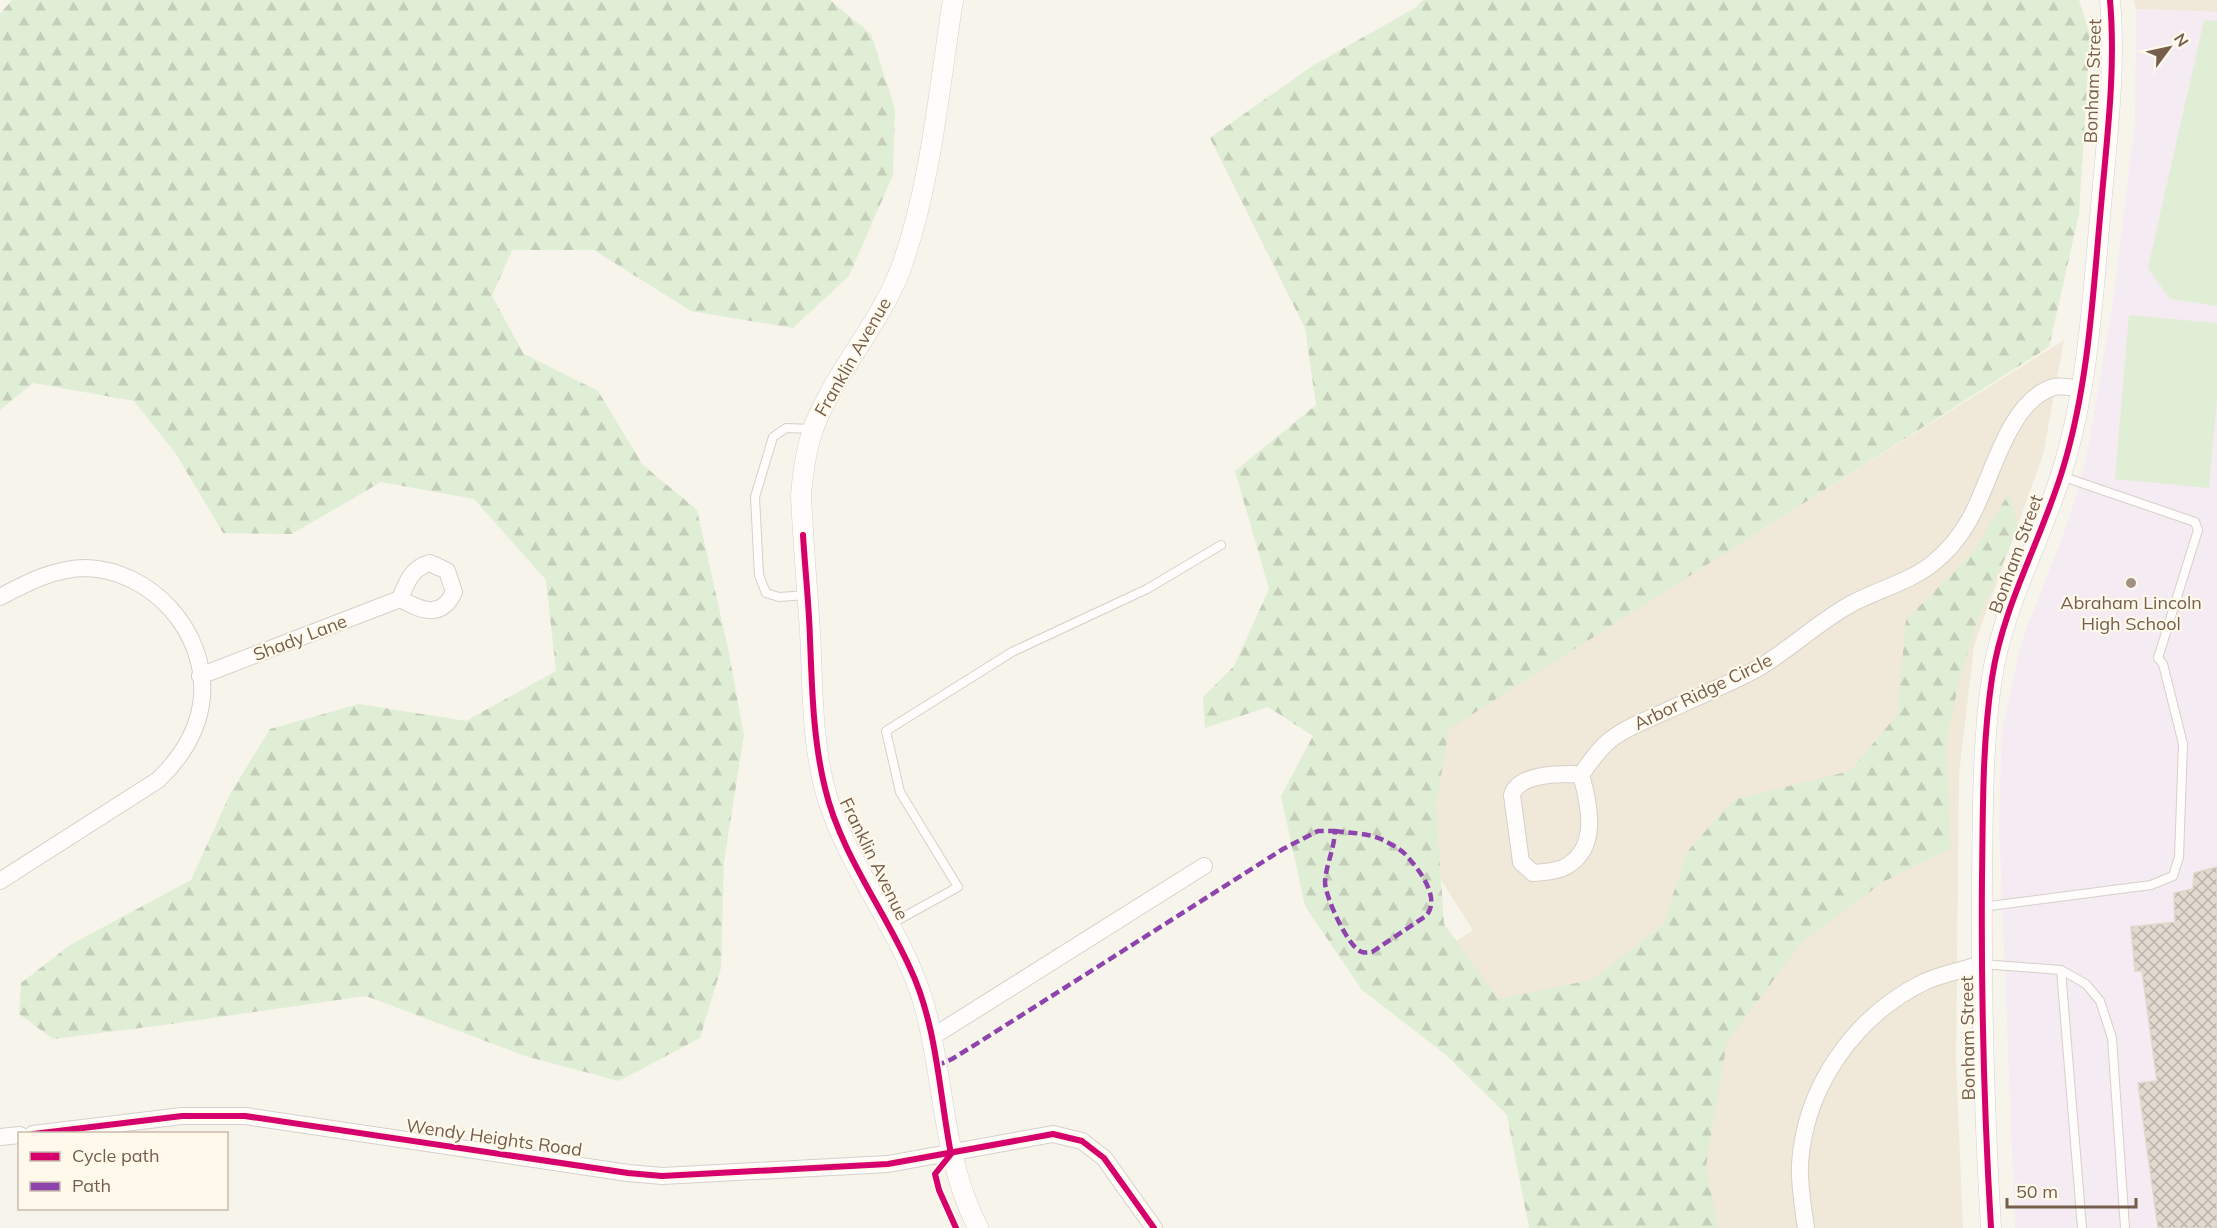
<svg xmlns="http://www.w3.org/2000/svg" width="2217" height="1228" viewBox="0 0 2217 1228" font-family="Mulish,sans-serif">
  <defs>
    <pattern id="forest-firs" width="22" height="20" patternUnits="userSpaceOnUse" patternTransform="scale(1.5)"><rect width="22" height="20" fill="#e1eed6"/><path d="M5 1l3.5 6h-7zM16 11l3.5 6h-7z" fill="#c4ceb9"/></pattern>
    <pattern id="building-cross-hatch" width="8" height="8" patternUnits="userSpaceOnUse" patternTransform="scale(1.5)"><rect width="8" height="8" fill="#e1dad0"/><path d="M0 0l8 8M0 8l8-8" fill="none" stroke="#bbb4ab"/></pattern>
  </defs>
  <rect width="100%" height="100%" fill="#f7f4eb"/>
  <path fill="#f0e8d8" d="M2133 0H2217V12L2136 9Z
    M2064 340 2043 455 1974 646 1959 774 1956 1061 1963 1228H1573L1427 961 1473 930 1373 773Z"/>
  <path fill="#f5ebf2" d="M2136 9 2217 12V1228H2015L1999 820 2002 730 2021 644 2068 522 2086 460 2114 295 2135 121Z"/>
  <path fill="#e1eed6" d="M2204 20 2217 21V306L2170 299 2148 268Z
    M2129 315 2217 323V400L2209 488 2115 479Z"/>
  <path fill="url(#forest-firs)" d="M12 0H830L871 34 895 109 893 175 849 276 793 328 691 311 594 250H512L492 296 524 354 598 391 643 465 697 510 728 648 744 735 724 862 721 968 700 1038 619 1081 525 1056 366 996 164 1025 53 1039 19 1014 21 983 70 945 191 880 230 794 270 729 359 704 466 721 556 671 546 580 474 499 381 482 292 534 223 533 176 454 134 401 33 383 0 410V14Z
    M1423 0H2079L2090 35 2079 214 2049 347 1449 729 1436 806 1444 924 1498 999 1591 980 1663 925 1687 852 1733 800 1850 771 1897 715 1906 620 1973 552 2009 493 2018 528 1977 622 1961 674 1946 741 1951 848 1883 882 1802 942 1727 1042 1706 1166 1718 1228H1529L1507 1115 1446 1055 1362 990 1305 906 1281 796 1313 736 1268 707 1205 728 1203 697 1234 666 1269 589 1235 471 1316 405 1305 328 1210 138 1312 66 1415 8Z"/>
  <path fill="url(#building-cross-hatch)" stroke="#e0d8cd" stroke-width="1.5" d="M2217 867V1228H2158L2138 1083 2157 1081 2142 971H2135L2131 927 2175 922 2174 893 2193 889 2194 873Z"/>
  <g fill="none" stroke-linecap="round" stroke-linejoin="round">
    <defs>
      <path id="service" d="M807 595 779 597 766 593 759 575 755 497 773 437 786 428 813 429
        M1982 907 2151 885 2173 876 2179 857 2183 744 2163 664 2158 658 2198 530 2195 522 2061 476
        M889 925 958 887 900 792 886 731 1012 652 1147 589 1221 545
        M1982 964 2061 970 2086 984 2100 1001 2112 1038 2125 1228
        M2061 970 2082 1228"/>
      <path id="minor" d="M430 563 447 571 454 592C441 620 421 610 400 599 407 582 411 568 430 563Z
        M0 597C26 583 55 568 86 568 151 570 207 631 202 697 199 730 181 758 158 780L0 881
        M200 676 400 599
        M1571 774 1581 775C1590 806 1599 849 1565 867 1556 872 1543 872 1533 873L1521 862 1512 795C1518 775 1554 774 1571 774Z
        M1581 775C1589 763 1598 750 1610 740 1625 728 1644 721 1662 713 1693 699 1724 686 1753 671 1788 652 1816 623 1851 604 1877 590 1909 582 1932 564 1947 552 1959 538 1968 522 1991 485 2006 401 2054 387 2061 385 2073 388 2081 389
        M932 1037 1204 866
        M33 1134 182 1116H245L628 1173 662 1176 888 1164 1053 1134 1082 1141 1104 1158 1154 1228
        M0 1137 20 1135
        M1806 1228C1803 1208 1799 1184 1800 1164 1805 1086 1855 1016 1924 982 1942 974 1963 970 1981 964"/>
      <path id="tertiary" d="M953 0C939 88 931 185 901 268 880 324 837 369 815 424 806 447 803 471 801 495 803 541 807 586 810 631 813 688 811 748 829 803 853 875 905 935 925 1008 945 1083 942 1157 978 1228
        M1991 1228C1984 1111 1981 995 1982 878 1983 811 1982 745 1992 678 2003 604 2043 537 2064 465 2089 381 2093 292 2101 206 2107 137 2116 69 2110 0"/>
    </defs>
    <use href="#service" stroke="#d6d0c8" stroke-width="10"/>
    <use href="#minor" stroke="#d6d0c8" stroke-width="18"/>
    <use href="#tertiary" stroke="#d6d0c8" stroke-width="21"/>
    <use href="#service" stroke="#fefdfc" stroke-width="8"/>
    <use href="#minor" stroke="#fefdfc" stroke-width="16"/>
    <use href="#tertiary" stroke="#fefdfc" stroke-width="20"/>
    <path stroke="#8e44ad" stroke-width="4.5" stroke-dasharray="9 4.5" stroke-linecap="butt" d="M1335 831C1350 833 1367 833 1381 839 1389 843 1399 848 1405 854 1418 868 1442 898 1426 916L1372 952C1369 952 1366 953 1362 952 1348 948 1325 896 1325 882 1326 865 1334 850 1335 831Z
      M936 1066 952 1059 981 1041 1283 849 1318 831H1335"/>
    <defs>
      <path id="cycleway" d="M803 535C805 569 809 604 810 639 812 688 813 739 825 788 840 852 883 908 910 968 937 1025 939 1092 951 1154
        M33 1134 182 1116H245L628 1173 662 1176 888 1164 1053 1134 1082 1141 1104 1158 1154 1228
        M951 1154 935 1174 939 1190 956 1228
        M1991 1228C1984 1111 1981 995 1982 878 1983 811 1982 745 1992 678 2003 604 2043 537 2064 465 2089 381 2093 292 2101 206 2107 137 2116 69 2110 0"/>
    </defs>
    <use href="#cycleway" stroke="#fff9ec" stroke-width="10"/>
    <use href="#cycleway" stroke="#d6006c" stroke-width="6"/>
  </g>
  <circle fill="#a29283" stroke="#fff9ec" stroke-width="2" cx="2131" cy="583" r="6"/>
  <g text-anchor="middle" stroke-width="4.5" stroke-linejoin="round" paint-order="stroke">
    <g font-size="18" fill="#755e4b" stroke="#fff9ec">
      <text transform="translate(2093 81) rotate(-88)" y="6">Bonham Street</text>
      <text transform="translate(853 357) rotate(-60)" y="6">Franklin Avenue</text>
      <text transform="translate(2016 554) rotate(-70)" y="6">Bonham Street</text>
      <text transform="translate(300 638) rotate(-21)" y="6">Shady Lane</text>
      <text transform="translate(1703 692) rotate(-26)" y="6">Arbor Ridge Circle</text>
      <text transform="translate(874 859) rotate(64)" y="6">Franklin Avenue</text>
      <text transform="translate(1968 1038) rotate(-91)" y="6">Bonham Street</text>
      <text transform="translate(494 1138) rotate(8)" y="6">Wendy Heights Road</text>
    </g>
    <g font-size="18" fill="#755e4b" stroke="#fff9ec">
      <text x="2131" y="609">Abraham Lincoln<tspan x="2131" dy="21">High School</tspan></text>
    </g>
  </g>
  <rect x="18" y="1132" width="210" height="78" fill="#fff9ec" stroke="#c8bbac" stroke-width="1.5"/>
  <rect x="30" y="1152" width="30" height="9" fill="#d6006c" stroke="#c8bbac" stroke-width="1.5"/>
  <text x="72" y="1162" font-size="18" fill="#755e4b">Cycle path</text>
  <rect x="30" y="1182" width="30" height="9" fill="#8e44ad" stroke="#c8bbac" stroke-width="1.5"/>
  <text x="72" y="1192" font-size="18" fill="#755e4b">Path</text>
  <g transform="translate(2169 48) rotate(57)" stroke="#fff9ec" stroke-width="4.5" paint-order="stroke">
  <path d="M0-4.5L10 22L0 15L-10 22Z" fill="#755e4b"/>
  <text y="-9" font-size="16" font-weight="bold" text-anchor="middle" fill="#755e4b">N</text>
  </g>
  <path d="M2007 1198v9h129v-9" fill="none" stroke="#755e4b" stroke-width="3"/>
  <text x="2016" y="1198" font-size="18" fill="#755e4b" stroke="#fff9ec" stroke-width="4.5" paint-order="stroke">50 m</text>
</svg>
